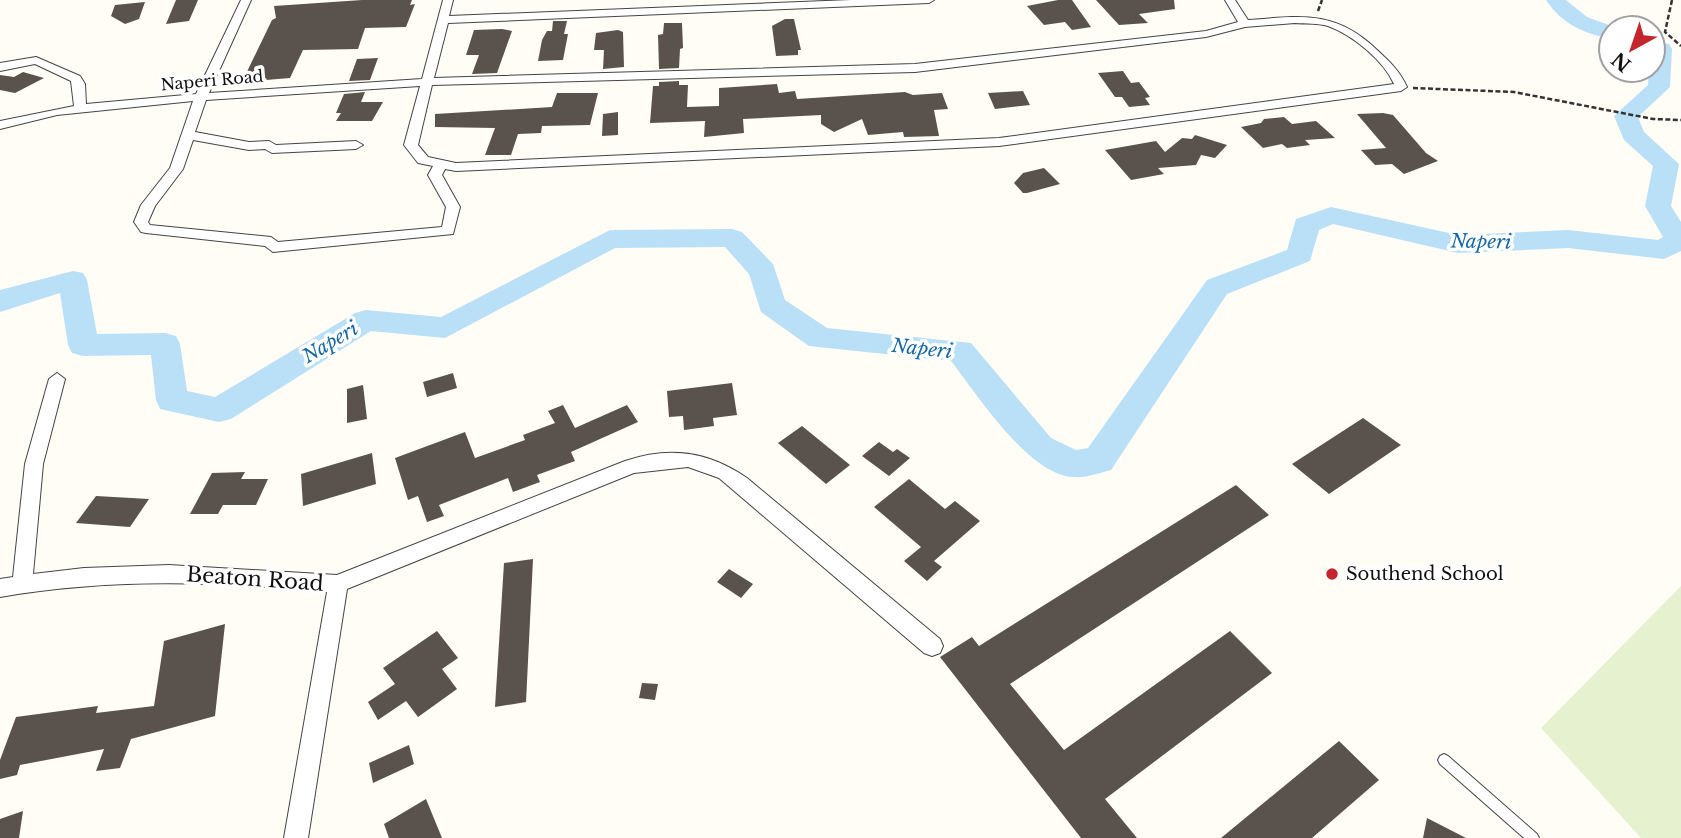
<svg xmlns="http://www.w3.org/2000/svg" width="1681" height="838" viewBox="0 0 1681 838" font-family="'Libre Baskerville',serif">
  <rect width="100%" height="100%" fill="#fffdf5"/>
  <path fill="#e6f2cf" d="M1681 586V838H1641L1541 728Z"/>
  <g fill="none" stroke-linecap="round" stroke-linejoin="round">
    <path fill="#b9e0f7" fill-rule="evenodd" d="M1546 0H1566L1587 17 1617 28H1611V39C1583 33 1562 24 1546 0Z
      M1653 41 1669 44 1672 49 1670 87 1638 117 1644 132 1679 164 1671 206 1681 222V251L1664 259 1568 248 1458 253 1333 224 1319 230 1310 261 1227 294 1111 470C1100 473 1086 478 1074 477 1029 476 977 394 951 361L809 346 761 312 749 274 725 247 615 248 445 338 371 331 231 419 219 422 160 409 156 400 151 355 83 356 72 353 68 345 60 293 0 312V290L73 271 83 273 87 280 97 334 165 333 176 336 180 344 187 391 215 397 355 313 366 310 441 317 610 230 732 229 742 232 773 264 785 300 827 328 971 343 1051 438 1076 450 1088 448 1207 280 1287 250 1296 219 1331 207 1458 235 1568 230 1658 240 1663 237 1645 206 1653 166 1624 140 1614 116 1648 85 1649 70H1653Z"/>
  </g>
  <path fill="#5a524d" d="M176 0H198L189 21 166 24Z
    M362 0H412L410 5 415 4 406 27 365 28 358 49 303 50 290 78 242 82 272 20 276 18 274 6Z
    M1058 0H1072L1091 27 1072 30 1065 22 1044 25 1027 6Z
    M1096 0H1174L1175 9 1139 14 1148 23 1119 25Z
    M145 2 139 19 125 24 111 16 115 5Z
    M785 19H794L801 50H798V55L776 56 772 26Z
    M553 21H567L564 34H568L563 60 538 61 542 40 547 31H552Z
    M664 23H682L683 48 680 49 679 68 659 69 658 35 663 34Z
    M502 29 512 31 497 73 472 74 479 55H466L474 30Z
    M618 30 623 32 624 67 603 69 604 50H594L596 33Z
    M378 58 370 80 349 81 357 59Z
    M1123 71 1131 83 1139 82 1150 97 1145 98 1150 105 1129 107 1122 97H1115L1098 73Z
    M23 72 44 78 15 93 0 90V75L14 77Z
    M679 81V85H688L687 107 719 106V88L777 84 779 93 795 91 797 99 905 92 913 95 942 93 948 109 934 110 939 136 904 137 903 132 868 135 862 119 834 132 821 124V115L743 119 744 133 704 137 705 121 650 123 653 86H659V82Z
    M1023 91 1030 105 995 109 988 93Z
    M365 92 361 102H383L372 121H336L341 113H336L344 94Z
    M557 93H598L590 125 542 126 541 133 518 134 511 155H485L495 128 435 127V114L552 107Z
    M618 112V135L602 136 603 114Z
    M1383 113 1393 115 1426 153 1438 161 1404 174 1392 164 1375 165 1361 150 1386 148 1357 114Z
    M1284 117 1292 124 1316 121 1335 138 1305 140 1310 145 1287 148 1282 144 1263 148 1241 127 1261 123 1264 119Z
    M1195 135 1227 145 1215 158 1201 155 1196 165 1158 168 1164 174 1131 180 1105 150 1156 141 1165 152 1182 138 1192 139Z
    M1044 168 1060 184 1027 193H1023L1014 183 1023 173Z
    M453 373 457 388 427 397 423 382Z
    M732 383 737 415 713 418 714 426 684 430 683 416 669 417 667 391Z
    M363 385 367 419 347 423V389Z
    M563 405 575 428 627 405 638 422 571 452 575 461 537 475 540 482 513 492 508 478 439 505 444 516 427 522 418 496 408 500 395 458 465 432 475 458 525 440 523 435 555 423 548 411Z
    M1363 418 1401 445 1329 494 1292 464Z
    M802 426 850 465 826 484 778 443Z
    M879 442 893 452 897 449 910 458 889 476 862 456Z
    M372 453 376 484 303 506 301 474Z
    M245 472 241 479H268L256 505H223L218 514H190L212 473Z
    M909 479 945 509 955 501 980 521 934 561 942 567 927 581 904 561 921 547 874 507Z
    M1236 485 1269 515 1010 684 1064 750 1230 631 1272 673 1105 799 1137 838H1081L940 657 972 637 979 646Z
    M96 496 149 499 130 527 76 523Z
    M533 559 526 702 495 707 504 563Z
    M729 569 753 584 741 598 717 582Z
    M225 624 215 716 131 739 120 768 96 771 104 749 20 765 17 775 0 779V760L16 717 98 706 96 713 154 706 164 641Z
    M437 631 458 658 442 669 457 689 418 717 406 701 378 720 368 702 395 684 383 668Z
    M642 683 658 684 655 700 639 698Z
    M1339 741 1379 780 1312 838H1221Z
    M409 745 414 764 373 783 369 763Z
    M426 799 442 838H389L384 824Z
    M23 811 19 838H0V819Z
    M1427 818 1466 838H1423Z"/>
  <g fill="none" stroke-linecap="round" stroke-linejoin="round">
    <defs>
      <path id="lane" d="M1444 754 1448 756 1537 834 1539 838H1524L1440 764 1438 760 1440 756Z"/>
      <path id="street" d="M241 0H251L209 93 422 79 443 0H453L449 16 851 0H934L929 3 448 23 434 78 915 64 1206 31 1238 22 1225 0H1235L1248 20C1301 16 1335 10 1376 49 1389 61 1400 71 1407 87L1401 91 999 146 456 171 445 169 442 175 460 207 453 234 273 252 265 246 146 233 141 232 134 222 141 205 170 168 193 101 57 115 0 129V121L74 106 71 81 35 64 0 71V63L36 57 80 76 85 84 86 104 196 94ZM1295 23C1306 24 1318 23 1328 26 1353 35 1384 61 1394 84L999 138 456 163 428 157 418 145 432 85 915 72 1206 37 1245 27ZM420 86 404 145 418 163 433 166 428 175 446 207 442 227 278 242 271 237 150 225 148 222 155 206 183 169 193 140 249 150 265 149 272 153 356 149 363 145 356 141 276 145 269 141 249 142 195 132 206 100Z
        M57 373 65 379 43 464 33 574 84 568 169 565 337 575 625 461C669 446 708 451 747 478L940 639 943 646 940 653 932 656 924 653 719 478 688 467 634 473 347 589 308 838H284L327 592C217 581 109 578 0 597V579L13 577 25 464 49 379Z"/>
    </defs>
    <use href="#lane" stroke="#444" stroke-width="2"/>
    <use href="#street" stroke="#444" stroke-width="2"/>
    <path stroke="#333" stroke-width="2.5" stroke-dasharray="5 2.5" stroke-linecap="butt" d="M1672 0 1665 32 1681 46
      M1318 11 1322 0
      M1413 88 1514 92 1653 119 1681 120"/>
    <use href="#lane" fill="#fff" fill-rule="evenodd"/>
    <use href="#street" fill="#fff" fill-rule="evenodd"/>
  </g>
  <circle fill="#c4262e" stroke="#fff" stroke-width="2.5" cx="1332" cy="574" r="7"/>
  <g text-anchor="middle" stroke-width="7" stroke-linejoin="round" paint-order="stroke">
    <g font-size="16" fill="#111" stroke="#fff">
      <text transform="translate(212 80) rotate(-5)" y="6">Naperi Road</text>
    </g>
    <g font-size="18" fill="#111" stroke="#fff" text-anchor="start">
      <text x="1346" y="580">Southend School</text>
    </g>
    <g font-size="19" font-style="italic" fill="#1768a6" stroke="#fff">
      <text transform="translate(1481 241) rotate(1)" y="7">Naperi</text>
      <text transform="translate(330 342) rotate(-31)" y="7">Naperi</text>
      <text transform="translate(922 348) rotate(6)" y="7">Naperi</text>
    </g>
    <g font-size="21" fill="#111" stroke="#fff">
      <text transform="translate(255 579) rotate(4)" y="7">Beaton Road</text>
    </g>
  </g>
  <g transform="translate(1632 49) rotate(220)"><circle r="33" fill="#ffffff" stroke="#a0a0a0" stroke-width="2"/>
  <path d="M0-5L12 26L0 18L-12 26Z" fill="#c4262e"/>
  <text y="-10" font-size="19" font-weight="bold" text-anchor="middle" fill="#111111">N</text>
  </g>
</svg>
